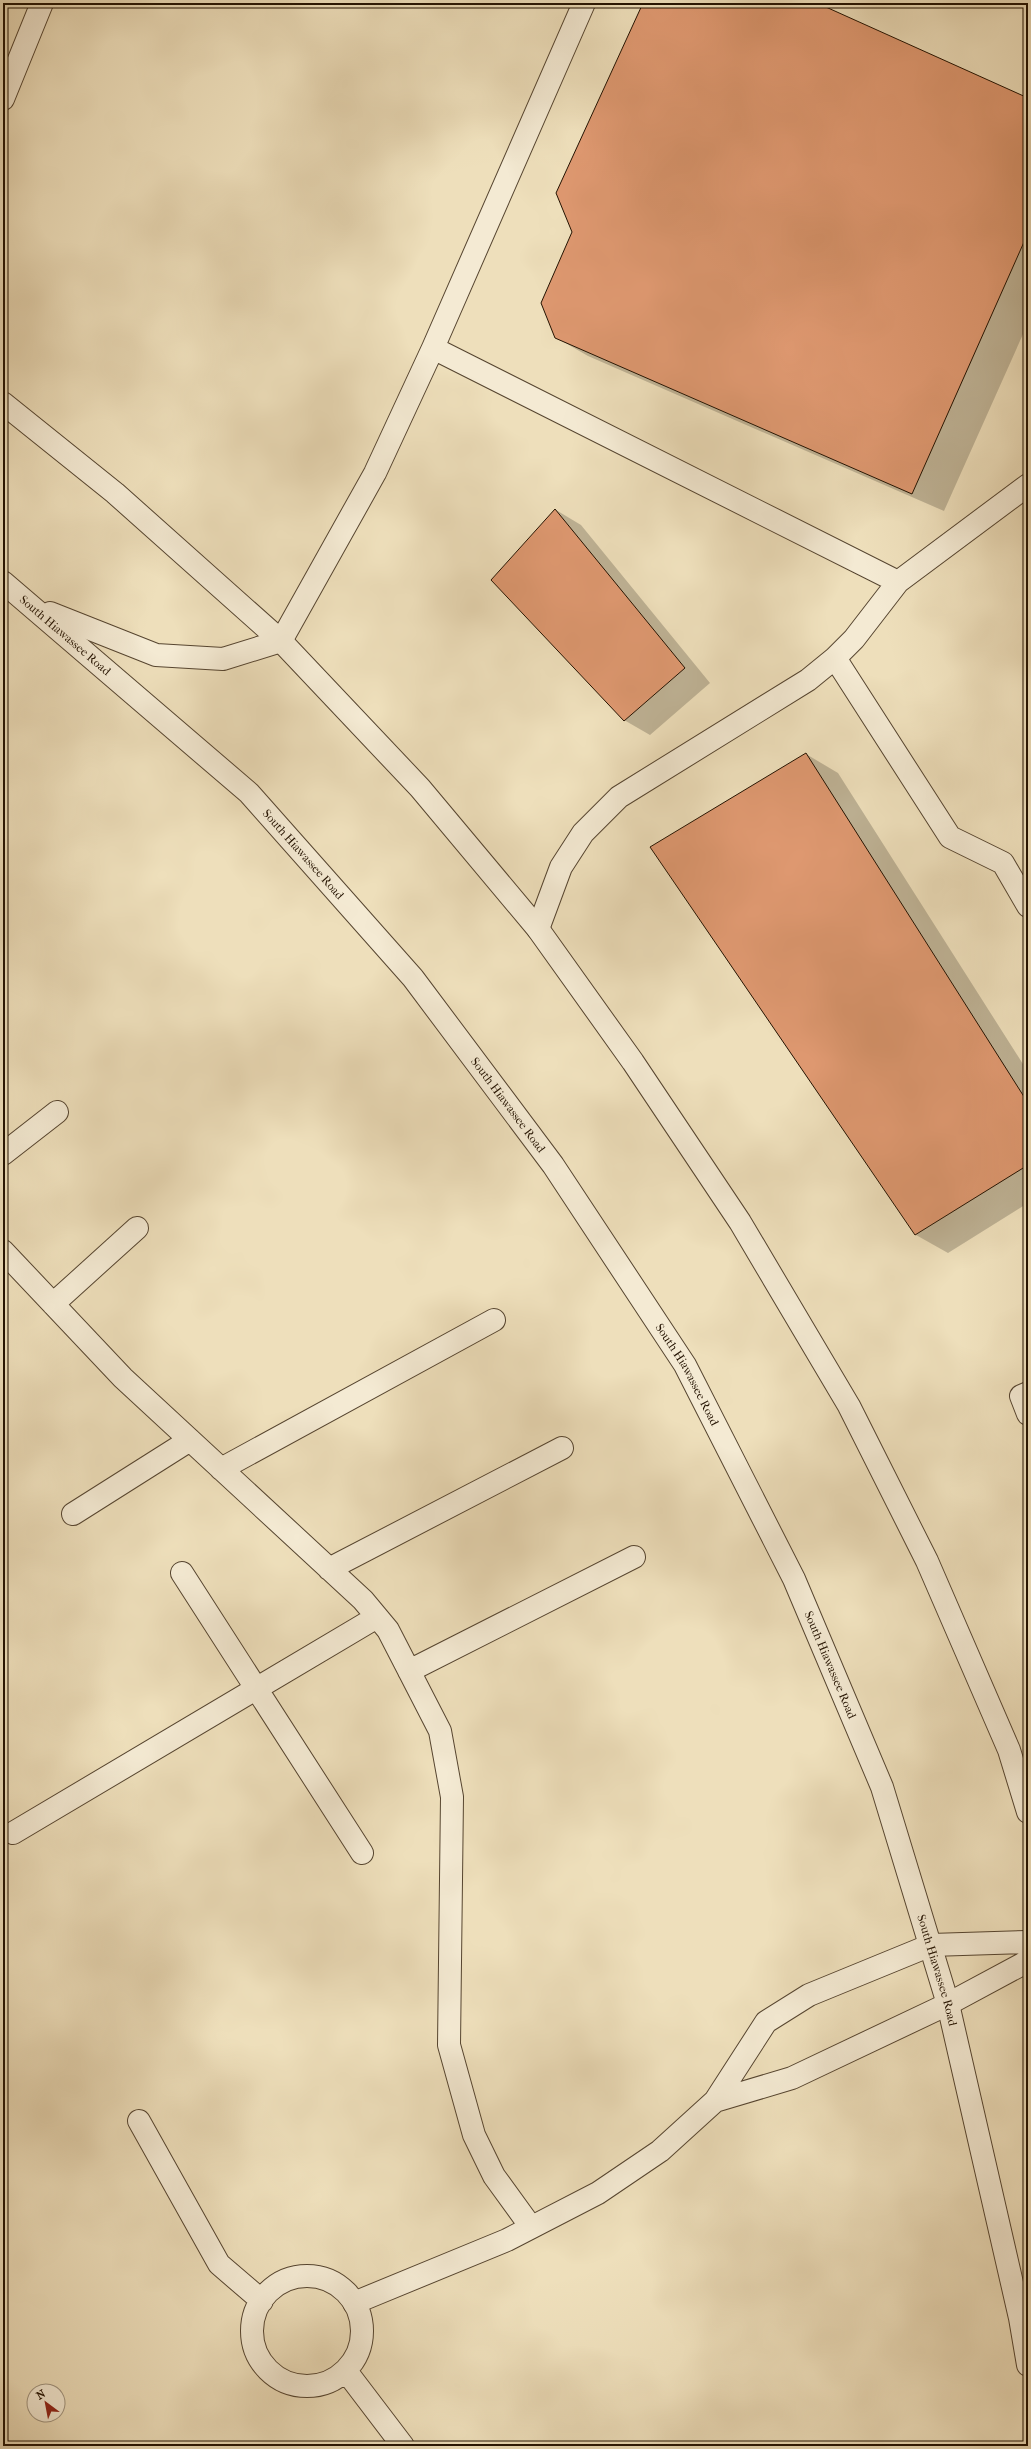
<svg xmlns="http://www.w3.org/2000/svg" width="1031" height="2449" viewBox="0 0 1031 2449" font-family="'IM FELL French Canon',serif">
  <rect width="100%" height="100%" fill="#eedfbb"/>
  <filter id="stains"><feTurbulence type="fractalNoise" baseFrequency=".005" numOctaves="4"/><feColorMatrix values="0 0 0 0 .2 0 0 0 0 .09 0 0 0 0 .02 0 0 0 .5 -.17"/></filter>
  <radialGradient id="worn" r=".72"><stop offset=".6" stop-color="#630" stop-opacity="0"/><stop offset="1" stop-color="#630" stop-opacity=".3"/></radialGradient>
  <path fill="#0003" d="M644 3H825L823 7 1028 99V323L944 511 588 356 555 337 573 232Z
    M556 510 581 525 710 683 650 735 624 720Z
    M806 754 838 773 1028 1072V1203L948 1253 916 1235 652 847Z"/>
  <path fill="#de9870" stroke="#231201" d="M643 3H817L1028 98V233L912 494 555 338 541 303 572 232 556 193Z
    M555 509 685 668 624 721 491 580Z
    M806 753 1028 1103V1165L915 1235 650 847Z"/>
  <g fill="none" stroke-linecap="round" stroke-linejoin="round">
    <defs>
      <path id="service" d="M3 99 42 3
        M433 348 584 3
        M281 641 375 473 433 348 898 582
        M835 658 950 837 1003 863 1028 906
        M538 929 561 867 583 833 619 797 808 680 835 658 854 639 898 582 1028 485
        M3 1154 57 1112
        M3 1251 123 1378 363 1600 388 1630 440 1731 452 1797 449 2045 474 2135 494 2176 531 2227
        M53 1304 137 1228
        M1028 1393 1021 1396 1028 1414
        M221 1469 494 1320
        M73 1514 190 1440
        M329 1569 562 1448
        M182 1573 362 1853
        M409 1671 634 1557
        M13 1833 377 1617
        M139 2121 219 2264 262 2301
        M252 2331a55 55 0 1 1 110 0a55 55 0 1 1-110 0Z
        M346 2371 403 2446"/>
      <path id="minor" d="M715 2101 792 2078 948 2004 1028 1961
        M354 2303 507 2240 598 2193 660 2151 715 2101 766 2022 809 1995 931 1945 1028 1942"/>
      <g id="tertiary">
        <path d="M3 403 115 493 281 641 420 788 538 929 633 1062 740 1222 849 1406 927 1561 1009 1750 1028 1812"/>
        <path id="s1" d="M3 582 249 793 413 978 553 1165 685 1365 794 1579 882 1787 948 2004 1020 2318 1028 2365"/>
        <path d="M50 613 156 655 223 659 281 641"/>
      </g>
    </defs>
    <use href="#service" stroke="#564530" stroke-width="24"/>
    <use href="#minor" stroke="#564530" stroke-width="24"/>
    <use href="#tertiary" stroke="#564530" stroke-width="24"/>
    <use href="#service" stroke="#f4ead3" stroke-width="22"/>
    <use href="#minor" stroke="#f4ead3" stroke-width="22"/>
    <use href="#tertiary" stroke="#f4ead3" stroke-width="22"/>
  </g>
  <g text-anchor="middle" stroke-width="3.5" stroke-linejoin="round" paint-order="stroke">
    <g font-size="12" fill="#231201" stroke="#f4ead3">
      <text dy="4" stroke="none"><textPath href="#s1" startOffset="82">South Hiawassee Road</textPath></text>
      <text dy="4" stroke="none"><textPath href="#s1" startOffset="406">South Hiawassee Road</textPath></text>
      <text dy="4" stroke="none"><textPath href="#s1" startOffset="730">South Hiawassee Road</textPath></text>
      <text dy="4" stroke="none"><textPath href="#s1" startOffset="1054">South Hiawassee Road</textPath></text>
      <text dy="4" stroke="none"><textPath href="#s1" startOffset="1378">South Hiawassee Road</textPath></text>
      <text dy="4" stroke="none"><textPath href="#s1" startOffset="1702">South Hiawassee Road</textPath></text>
    </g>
  </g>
  <rect width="1031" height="2449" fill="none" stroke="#eedfbb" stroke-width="16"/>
  <rect x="4" y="4" width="1023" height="2441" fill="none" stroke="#231201" stroke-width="2"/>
  <rect x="8" y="8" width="1015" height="2433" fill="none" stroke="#231201"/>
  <g transform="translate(46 2403) rotate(328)"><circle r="19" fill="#f4ead3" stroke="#a0947f"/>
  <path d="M0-3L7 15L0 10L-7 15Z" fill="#8f2418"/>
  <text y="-6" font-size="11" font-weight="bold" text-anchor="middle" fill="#231201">N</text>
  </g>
  <rect width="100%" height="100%" filter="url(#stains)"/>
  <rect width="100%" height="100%" fill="url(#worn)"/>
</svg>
